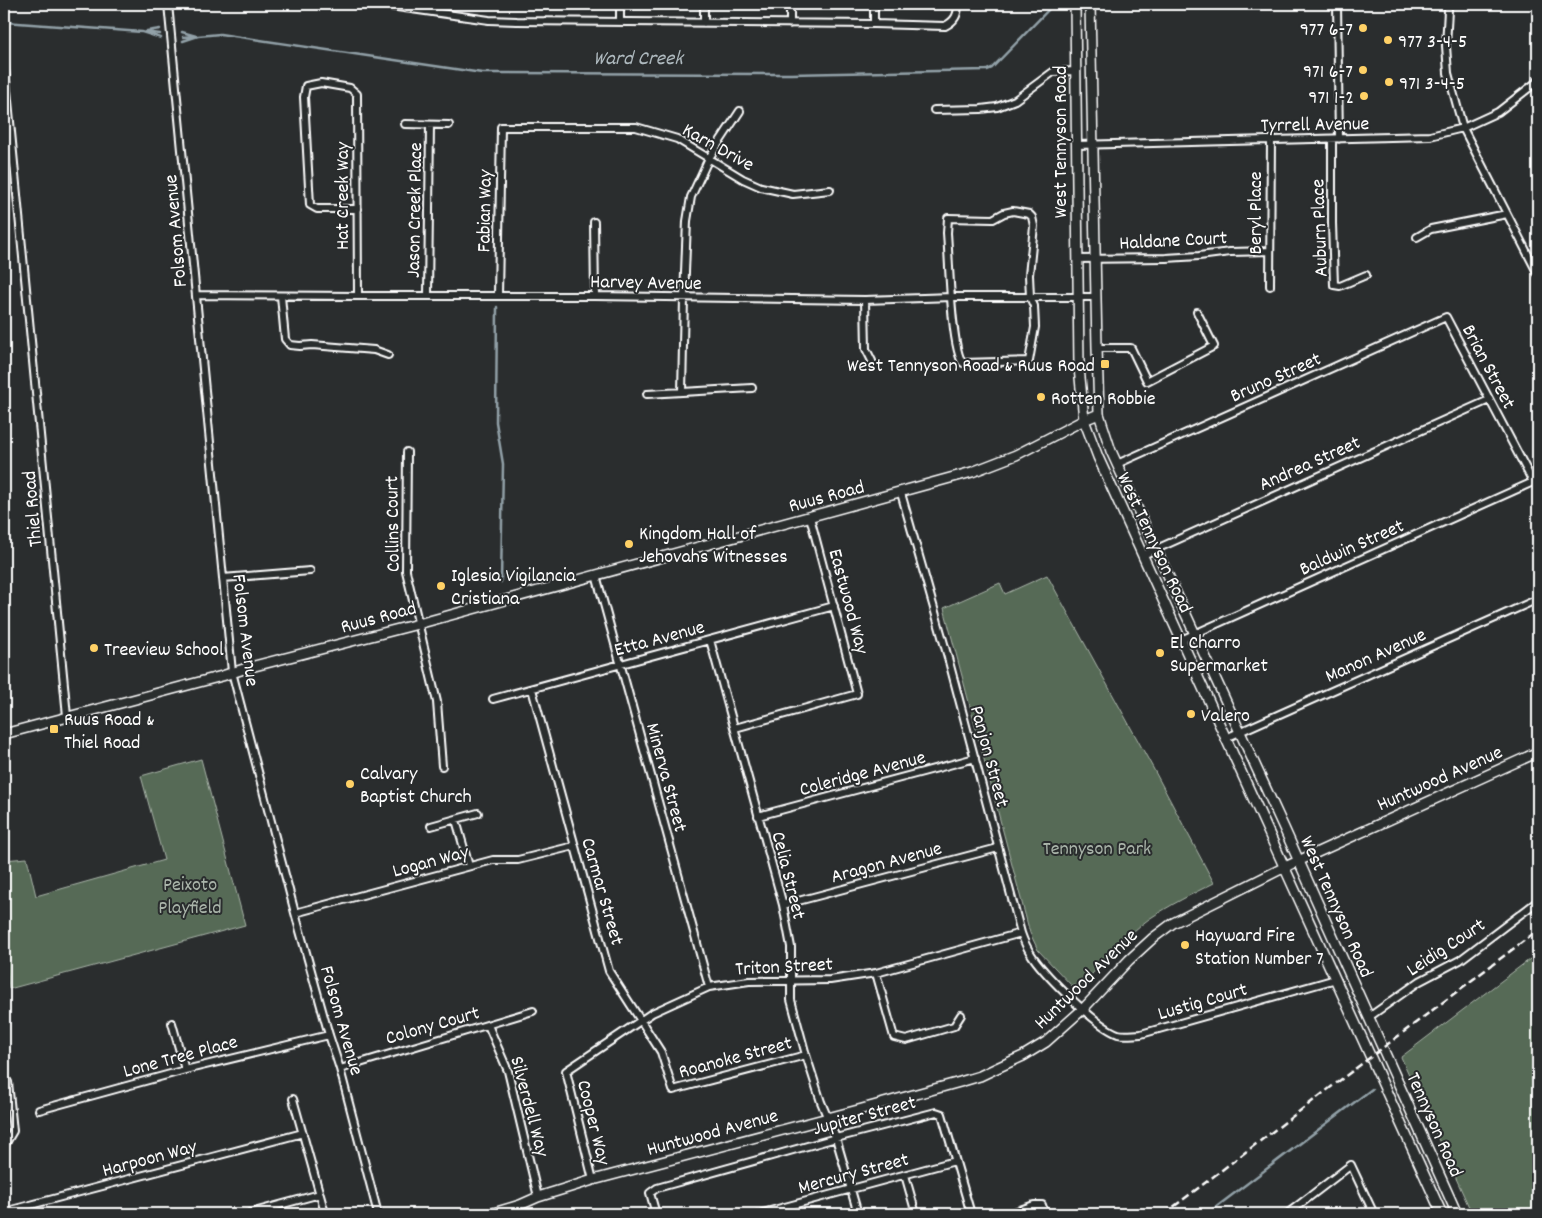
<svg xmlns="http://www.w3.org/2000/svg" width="1542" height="1218" viewBox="0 0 1542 1218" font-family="Dekko,sans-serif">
  <rect width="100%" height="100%" fill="#2a2d2e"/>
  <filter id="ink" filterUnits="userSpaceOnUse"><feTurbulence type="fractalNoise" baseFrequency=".02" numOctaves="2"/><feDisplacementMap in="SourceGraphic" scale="10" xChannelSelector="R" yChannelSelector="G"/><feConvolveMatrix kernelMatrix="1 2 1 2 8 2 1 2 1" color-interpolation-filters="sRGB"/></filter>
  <g filter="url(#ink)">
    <path fill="#566b56" stroke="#aab5aa" d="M1047 575 1153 768 1214 883C1192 894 1170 905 1149 919 1124 937 1103 962 1082 985L1072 986 1038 950 1030 933 944 608 1000 583 1005 594Z
      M201 759 245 925 9 989 4 930V860L27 858 36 896 164 860 141 776Z
      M1538 953V1213L1478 1211 1469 1207 1401 1057Z"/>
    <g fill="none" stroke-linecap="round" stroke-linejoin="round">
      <path stroke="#92a1a8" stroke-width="2.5" d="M4 22 142 32 161 38
        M147 31 160 29
        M146 32 160 34
        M182 32 196 36
        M183 37 194 36
        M183 41 198 36 220 34 482 73 791 74 987 70 992 68 1054 4
        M497 307 496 422 503 464 501 582
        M1207 1214 1372 1089"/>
      <defs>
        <path id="street" d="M168 4 232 672 295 913 329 1035 340 1069 378 1214
          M376 4 489 20 517 21 874 24 945 26C955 21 958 15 958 4
          M1337 4 1339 139
          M1448 10 1446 46 1448 73 1463 128 1538 274
          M620 22V4
          M704 23V4
          M790 24V4
          M874 24V4
          M4 59 67 716
          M934 110 981 109 997 107 1015 100 1053 72 1076 71
          M405 124 449 125
          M1332 139V223L1334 285 1340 286 1366 275
          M1076 145 1430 136 1463 128 1498 112 1538 81
          M358 209H317L310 205 304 97 306 86 321 83 350 88 357 94 358 296
          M1013 211 1029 214 1032 217 1034 226 1029 275 1030 297 1034 306 1035 327 1029 361 963 363C951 351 949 255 947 233L948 218 993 219 1004 213Z
          M594 222 595 296
          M1417 237 1431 229 1507 214
          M1077 259 1166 258 1199 256 1230 252 1270 251
          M1270 286 1271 140
          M196 295 358 296H595L865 300 952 297H1096
          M498 295 501 127H636L677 139 743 179 761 187 793 194 830 190
          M281 296 285 339 290 345 300 346 312 345 374 350 388 355
          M428 296 430 125
          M865 300 866 349 872 361
          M1097 348H1131L1147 381 1214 346 1197 312
          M682 392 684 298 687 221 691 197 709 158 740 111
          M647 394 752 388
          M407 452 406 571 437 702 442 766
          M1117 464 1446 317 1533 482 1181 640
          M901 493 947 654 1021 933C1024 942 1028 950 1033 957 1047 977 1096 1026 1118 1034 1125 1036 1134 1034 1141 1034L1336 979
          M1143 555 1489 400
          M596 575 709 987
          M223 578 310 571
          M710 640 783 905 791 947V1000L806 1055 821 1102 836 1138 858 1214
          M532 689 609 971 661 1052 673 1090 806 1055
          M493 699 834 606
          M735 728 857 694 810 517
          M1226 738 1538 599
          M758 816 975 758
          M456 820 469 866
          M431 826 478 813
          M783 905 998 848
          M295 913 493 860H518L574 846
          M876 973 894 1037 906 1040 954 1026 961 1015
          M1369 1017 1420 981 1460 960 1538 901
          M172 1023 185 1070
          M488 1025 508 1071 538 1197
          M340 1069 533 1011
          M4 1077 8 1082 13 1131 6 1143H4
          M293 1099 325 1213
          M39 1110 185 1070 329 1035
          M905 1175 916 1214
          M593 1180 566 1071 652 1013 709 987 749 981 830 980 876 973 1021 933
          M520 1205 522 1214
          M4 1212 303 1133
          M247 1214 320 1194
          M656 1214 650 1193 657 1188 836 1138 936 1112 942 1114 971 1214
          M759 1214 955 1161
          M1009 1214 1034 1205H1042L1045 1214
          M1287 1214 1351 1165 1374 1214"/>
        <path id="secondary" d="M1075 4 1079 367 1084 420 1098 457 1442 1214
          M1090 4 1097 348 1099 414 1111 451 1284 828 1457 1214
          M4 734 222 676 247 668 418 624 972 472 1016 455 1084 420 1099 414
          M490 1214 520 1205 538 1197 593 1180 862 1109 960 1082 980 1076 999 1067 1023 1056 1046 1042 1083 1009 1129 960 1153 938 1173 923 1285 867 1538 752"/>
      </defs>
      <use href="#street" stroke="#fff" stroke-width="10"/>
      <use href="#secondary" stroke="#fff" stroke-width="12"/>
      <use href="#street" stroke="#2a2d2e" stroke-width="6"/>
      <use href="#secondary" stroke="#2a2d2e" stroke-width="9"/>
      <path stroke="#fff" stroke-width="2.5" stroke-dasharray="8 4" stroke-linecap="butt" d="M1164 1214 1538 930"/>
    </g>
  </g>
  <g fill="#ffd166" stroke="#2a2d2e" stroke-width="2">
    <circle cx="1363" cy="28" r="5"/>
    <circle cx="1388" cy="40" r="5"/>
    <circle cx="1363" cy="70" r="5"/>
    <circle cx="1389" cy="82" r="5"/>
    <circle cx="1364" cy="96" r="5"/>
    <rect x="1100" y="359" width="10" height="10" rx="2.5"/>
    <circle cx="1041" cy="397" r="5"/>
    <circle cx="629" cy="544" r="5"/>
    <circle cx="441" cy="586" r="5"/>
    <circle cx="94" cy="648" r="5"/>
    <circle cx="1160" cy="653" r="5"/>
    <circle cx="1191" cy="714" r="5"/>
    <rect x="49" y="724" width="10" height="10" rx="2.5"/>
    <circle cx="350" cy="784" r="5"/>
    <circle cx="1185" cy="945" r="5"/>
  </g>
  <g text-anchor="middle" stroke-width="4" stroke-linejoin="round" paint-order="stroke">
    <g font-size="20" fill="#fff" stroke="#2a2d2e" text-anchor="start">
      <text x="1353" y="35" text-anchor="end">977 6-7</text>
      <text x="1398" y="47">977 3-4-5</text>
      <text x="1353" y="77" text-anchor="end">971 6-7</text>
      <text x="1399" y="89">971 3-4-5</text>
      <text x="1354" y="103" text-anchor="end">971 1-2</text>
      <text x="1095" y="371" text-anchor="end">West Tennyson Road &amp; Ruus Road</text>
      <text x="1051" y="404">Rotten Robbie</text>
      <text x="639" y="539">Kingdom Hall of<tspan x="639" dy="23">Jehovahs Witnesses</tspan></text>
      <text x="451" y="581">Iglesia Vigilancia<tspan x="451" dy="23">Cristiana</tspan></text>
      <text x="1170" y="648">El Charro<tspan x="1170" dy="23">Supermarket</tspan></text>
      <text x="104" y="655">Treeview School</text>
      <text x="1201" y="721">Valero</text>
      <text x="64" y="725">Ruus Road &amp;<tspan x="64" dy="23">Thiel Road</tspan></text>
      <text x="360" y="779">Calvary<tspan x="360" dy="23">Baptist Church</tspan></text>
      <text x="1195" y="941">Hayward Fire<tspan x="1195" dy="23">Station Number 7</tspan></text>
    </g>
    <g font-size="20" fill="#fff" stroke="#2a2d2e">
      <text transform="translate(1315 123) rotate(-1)" y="7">Tyrrell Avenue</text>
      <text transform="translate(1059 142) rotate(-90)" y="7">West Tennyson Road</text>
      <text transform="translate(719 146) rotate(29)" y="7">Karn Drive</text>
      <text transform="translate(341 196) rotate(-90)" y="7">Hat Creek Way</text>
      <text transform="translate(413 210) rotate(-89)" y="7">Jason Creek Place</text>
      <text transform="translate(483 211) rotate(-89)" y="7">Fabian Way</text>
      <text transform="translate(1254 213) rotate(-90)" y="7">Beryl Place</text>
      <text transform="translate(1318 228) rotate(-92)" y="7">Auburn Place</text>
      <text transform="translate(174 231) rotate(-95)" y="7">Folsom Avenue</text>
      <text transform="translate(1173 239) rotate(-3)" y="7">Haldane Court</text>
      <text transform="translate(646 281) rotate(1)" y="7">Harvey Avenue</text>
      <text transform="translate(1490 366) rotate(62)" y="7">Brian Street</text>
      <text transform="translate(1275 376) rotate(-24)" y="7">Bruno Street</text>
      <text transform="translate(1309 462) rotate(-24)" y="7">Andrea Street</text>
      <text transform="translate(826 495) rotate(-15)" y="7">Ruus Road</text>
      <text transform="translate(31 509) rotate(-95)" y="7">Thiel Road</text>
      <text transform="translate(391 524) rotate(-91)" y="7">Collins Court</text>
      <text transform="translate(1156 542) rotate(65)" y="7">West Tennyson Road</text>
      <text transform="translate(1351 546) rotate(-24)" y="7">Baldwin Street</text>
      <text transform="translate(850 601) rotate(75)" y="7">Eastwood Way</text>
      <text transform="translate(378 616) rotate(-15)" y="7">Ruus Road</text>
      <text transform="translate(247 630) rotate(83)" y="7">Folsom Avenue</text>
      <text transform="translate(659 637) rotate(-15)" y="7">Etta Avenue</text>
      <text transform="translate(1375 654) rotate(-24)" y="7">Manon Avenue</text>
      <text transform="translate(991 756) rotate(75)" y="7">Panjon Street</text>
      <text transform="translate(862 772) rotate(-15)" y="7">Coleridge Avenue</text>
      <text transform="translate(668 777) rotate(75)" y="7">Minerva Street</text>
      <text transform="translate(1439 777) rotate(-24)" y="7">Huntwood Avenue</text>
      <text transform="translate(430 860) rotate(-15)" y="7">Logan Way</text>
      <text transform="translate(886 861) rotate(-15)" y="7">Aragon Avenue</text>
      <text transform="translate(790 875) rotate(76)" y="7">Celia Street</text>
      <text transform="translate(604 891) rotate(74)" y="7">Carmar Street</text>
      <text transform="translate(1338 906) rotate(66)" y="7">West Tennyson Road</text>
      <text transform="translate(1445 946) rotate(-33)" y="7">Leidig Court</text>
      <text transform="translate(784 965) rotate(-3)" y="7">Triton Street</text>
      <text transform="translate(1085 978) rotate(-44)" y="7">Huntwood Avenue</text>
      <text transform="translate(1202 1000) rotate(-16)" y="7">Lustig Court</text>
      <text transform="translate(343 1020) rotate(74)" y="7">Folsom Avenue</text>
      <text transform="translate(432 1024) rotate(-16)" y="7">Colony Court</text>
      <text transform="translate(180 1055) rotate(-15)" y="7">Lone Tree Place</text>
      <text transform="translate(735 1056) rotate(-15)" y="7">Roanoke Street</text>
      <text transform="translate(531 1106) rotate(75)" y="7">Silverdell Way</text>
      <text transform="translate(864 1114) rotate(-15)" y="7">Jupiter Street</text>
      <text transform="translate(595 1122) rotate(76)" y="7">Cooper Way</text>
      <text transform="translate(1436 1124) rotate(66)" y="7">Tennyson Road</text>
      <text transform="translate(712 1131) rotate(-15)" y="7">Huntwood Avenue</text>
      <text transform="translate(149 1157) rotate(-15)" y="7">Harpoon Way</text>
      <text transform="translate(853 1172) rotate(-15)" y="7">Mercury Street</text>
    </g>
    <g font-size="20" fill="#aab5aa" stroke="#2a2d2e">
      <text x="1097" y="854">Tennyson Park</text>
      <text x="190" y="890">Peixoto<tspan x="190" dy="23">Playfield</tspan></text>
    </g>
    <g font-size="21" font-style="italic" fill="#aeb9be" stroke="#2a2d2e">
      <text x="638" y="64">Ward Creek</text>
    </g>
  </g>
  <rect width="1542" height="1218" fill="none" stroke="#2a2d2e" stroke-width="20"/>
  <rect x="10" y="10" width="1522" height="1198" fill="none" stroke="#fff" stroke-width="2" filter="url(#ink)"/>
</svg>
